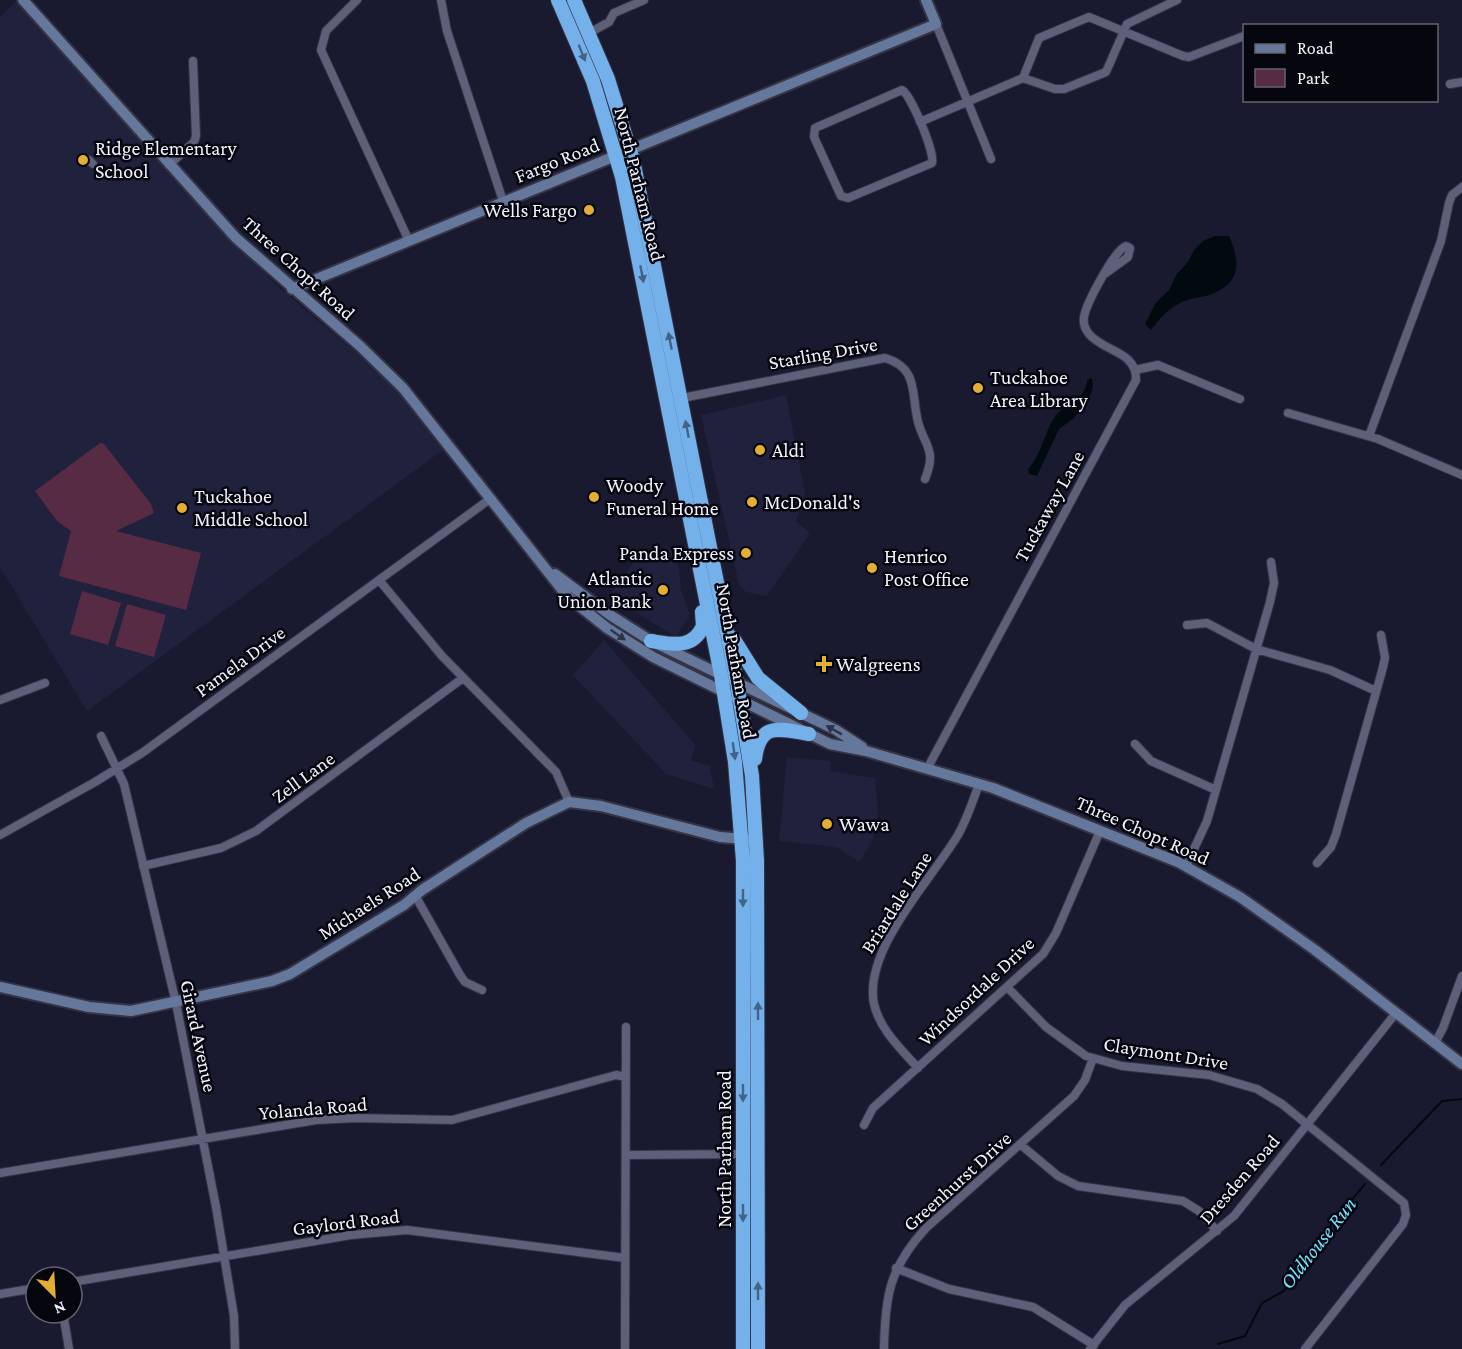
<svg xmlns="http://www.w3.org/2000/svg" width="1462" height="1349" viewBox="0 0 1462 1349" font-family="'Crimson Pro',serif">
  <rect width="100%" height="100%" fill="#191a2f"/>
  <path fill="#20213c" d="M17 0H23L276 285 358 354 397 391 443 450 87 711 0 567V17Z
    M786 395 805 493 796 521 810 533 767 596 746 592 739 585 701 415Z
    M677 549 681 590 690 615 676 637 609 596 640 554Z
    M604 640 696 746 691 760 710 766 714 789 666 774 573 675Z
    M787 757 831 761 830 771 875 778 878 815 871 844 859 862 837 847 779 841Z"/>
  <path fill="#582b45" d="M100 443 104 444 151 504 154 513 116 531 201 553 186 610 59 576 71 531 57 521 35 491Z
    M82 591 121 603 108 645 70 634Z
    M127 604 166 615 154 657 115 646Z"/>
  <path fill="#000a0f" d="M1215 236H1229C1241 263 1241 284 1209 295 1200 298 1190 298 1182 302 1169 308 1159 319 1151 330L1145 324 1155 304 1170 289 1176 275 1188 262 1194 250 1203 241Z
    M1092 378 1093 386 1091 394 1074 418 1059 429 1037 476 1029 474 1028 469C1040 458 1045 432 1054 418 1064 403 1087 399 1087 380Z"/>
  <g fill="none" stroke-linecap="round" stroke-linejoin="round">
    <path stroke="#000a0f" stroke-width="2" d="M1381 1165 1442 1101 1462 1099
      M1218 1344 1245 1336 1262 1303 1284 1291 1321 1237 1365 1184"/>
    <defs>
      <path id="street" d="M357 0 326 31 321 50 409 241
        M441 0 447 31 503 201
        M936 24 991 159
        M589 33 609 22 614 13 644 0
        M1023 78 1039 38 1089 17 1183 56 1189 57 1244 36
        M1450 84 1462 82
        M902 90C911 95 935 152 932 163L848 198 841 196 814 137 815 128Z
        M920 122 1023 78 1055 89H1064L1106 72 1127 24 1177 0
        M89 160 93 164
        M169 165 194 142 196 136 193 61
        M1135 370 1158 365 1240 399
        M677 399 885 358C919 368 911 394 918 422 925 447 937 450 925 479
        M1288 413 1378 439 1462 475
        M1369 436 1441 241 1449 203 1452 195 1462 187
        M379 580 442 656 556 772 569 802
        M1187 625 1207 623 1256 649 1330 670 1376 691
        M0 700 45 683
        M101 736 124 784 176 1003 216 1207 234 1316 235 1349
        M1135 744 1151 761 1216 790
        M927 769 1136 380C1137 351 1104 352 1089 334 1085 329 1083 323 1084 317 1086 304 1115 249 1126 246L1130 248 1128 257 1106 273
        M0 835 95 782 142 753 490 499
        M1317 863 1331 847 1336 834 1382 671 1385 658 1381 635
        M143 866 221 848 256 831 463 678
        M1186 866 1207 821 1270 602 1274 583 1271 562
        M416 897 460 975 465 982 482 990
        M1008 988 1046 1027 1086 1056 1122 1066 1209 1075 1257 1089 1282 1104 1404 1203 1406 1215 1403 1224 1305 1349
        M1435 1043 1443 1028 1462 976
        M918 1068C901 1049 880 1030 874 1004 863 950 931 880 958 835 967 819 973 801 979 784
        M864 1125 873 1108 1043 954 1056 933 1100 831
        M1021 1145 1058 1176 1078 1186 1183 1201 1199 1211 1217 1231
        M626 1155 745 1154
        M0 1173 316 1120 356 1118 452 1120 616 1075 626 1077
        M896 1268 949 1289 1033 1307 1094 1345
        M72 1282 351 1235 407 1230 625 1258
        M0 1294 36 1288
        M63 1313 69 1349
        M625 1349 626 1027
        M884 1349C885 1297 889 1268 926 1228L1074 1096 1085 1080 1093 1058
        M1090 1349 1125 1305 1234 1216 1396 1013"/>
      <path id="secondary" d="M23 0 236 238 360 346 403 388 567 596 607 628 653 657 830 744 866 751 993 788 1178 862 1240 897 1315 950 1462 1064
        M292 289 936 24 926 0
        M555 574 610 615 651 641 836 730 862 747
        M0 987 89 1007 131 1011 272 981 290 974 404 905 422 890 526 823 569 802 601 806 720 837 757 840"/>
      <path id="highway" d="M558 0 593 81 622 177 721 675 735 762 743 861V1349
        M574 0 608 79 633 160 737 683 752 776 757 861 758 1349
        M733 638 758 678 801 713
        M651 641C671 644 693 650 703 626L702 612
        M755 759C760 721 779 729 809 734"/>
    </defs>
    <use href="#street" stroke="#343445" stroke-width="10"/>
    <use href="#secondary" stroke="#343445" stroke-width="14"/>
    <use href="#highway" stroke="#343445" stroke-width="16"/>
    <use href="#street" stroke="#5e607a" stroke-width="8"/>
    <use href="#secondary" stroke="#65789c" stroke-width="10"/>
    <use href="#highway" stroke="#74b1eb" stroke-width="14"/>
  </g>
  <defs><path id="oneway-solid" d="M-6-.8H1V-3.2L6.5 0L1 3.2V.8H-6Z" transform="scale(1.5)"/></defs>
  <g fill="#426488">
    <use href="#oneway-solid" transform="translate(582 53) rotate(68)"/>
    <use href="#oneway-solid" transform="translate(642 274) rotate(79)"/>
    <use href="#oneway-solid" transform="translate(670 341) rotate(-101)"/>
    <use href="#oneway-solid" transform="translate(687 429) rotate(-101)"/>
    <use href="#oneway-solid" transform="translate(734 751) rotate(82)"/>
    <use href="#oneway-solid" transform="translate(743 898) rotate(90)"/>
    <use href="#oneway-solid" transform="translate(758 1011) rotate(-90)"/>
    <use href="#oneway-solid" transform="translate(743 1093) rotate(90)"/>
    <use href="#oneway-solid" transform="translate(743 1213) rotate(90)"/>
    <use href="#oneway-solid" transform="translate(758 1291) rotate(-90)"/>
  </g>
  <g fill="#2c3447">
    <use href="#oneway-solid" transform="translate(618 635) rotate(35)"/>
    <use href="#oneway-solid" transform="translate(834 730) rotate(-151)"/>
  </g>
  <g fill="#e4ae35" stroke="#06060f" stroke-width="2">
    <circle cx="83" cy="160" r="6"/>
    <circle cx="589" cy="210" r="6"/>
    <circle cx="978" cy="388" r="6"/>
    <circle cx="760" cy="450" r="6"/>
    <circle cx="594" cy="497" r="6"/>
    <circle cx="752" cy="502" r="6"/>
    <circle cx="182" cy="508" r="6"/>
    <circle cx="746" cy="553" r="6"/>
    <circle cx="872" cy="568" r="6"/>
    <circle cx="663" cy="590" r="6"/>
    <path d="M821 655h6v6h6v6h-6v6h-6v-6h-6v-6h6z"/>
    <circle cx="827" cy="824" r="6"/>
  </g>
  <g text-anchor="middle" stroke-width="5" stroke-linejoin="round" paint-order="stroke">
    <g font-size="20" fill="#f0f1fd" stroke="#06060f" text-anchor="start">
      <text x="95" y="155">Ridge Elementary<tspan x="95" dy="23">School</tspan></text>
      <text x="577" y="217" text-anchor="end">Wells Fargo</text>
      <text x="990" y="384">Tuckahoe<tspan x="990" dy="23">Area Library</tspan></text>
      <text x="772" y="457">Aldi</text>
      <text x="606" y="492">Woody<tspan x="606" dy="23">Funeral Home</tspan></text>
      <text x="194" y="503">Tuckahoe<tspan x="194" dy="23">Middle School</tspan></text>
      <text x="764" y="509">McDonald's</text>
      <text x="734" y="560" text-anchor="end">Panda Express</text>
      <text x="884" y="563">Henrico<tspan x="884" dy="23">Post Office</tspan></text>
      <text x="651" y="585" text-anchor="end">Atlantic<tspan x="651" dy="23">Union Bank</tspan></text>
      <text x="836" y="671">Walgreens</text>
      <text x="839" y="831">Wawa</text>
    </g>
    <g font-size="20" fill="#f0f1fd" stroke="#06060f">
      <text transform="translate(557 160) rotate(-22)" y="7">Fargo Road</text>
      <text transform="translate(640 184) rotate(76)" y="7">North Parham Road</text>
      <text transform="translate(299 268) rotate(42)" y="7">Three Chopt Road</text>
      <text transform="translate(823 353) rotate(-10)" y="7">Starling Drive</text>
      <text transform="translate(1049 506) rotate(-61)" y="7">Tuckaway Lane</text>
      <text transform="translate(240 661) rotate(-36)" y="7">Pamela Drive</text>
      <text transform="translate(737 661) rotate(80)" y="7">North Parham Road</text>
      <text transform="translate(303 777) rotate(-36)" y="7">Zell Lane</text>
      <text transform="translate(1143 830) rotate(24)" y="7">Three Chopt Road</text>
      <text transform="translate(896 902) rotate(-58)" y="7">Briardale Lane</text>
      <text transform="translate(369 903) rotate(-33)" y="7">Michaels Road</text>
      <text transform="translate(976 991) rotate(-43)" y="7">Windsordale Drive</text>
      <text transform="translate(199 1036) rotate(78)" y="7">Girard Avenue</text>
      <text transform="translate(1166 1053) rotate(9)" y="7">Claymont Drive</text>
      <text transform="translate(313 1108) rotate(-5)" y="7">Yolanda Road</text>
      <text transform="translate(724 1149) rotate(-90)" y="7">North Parham Road</text>
      <text transform="translate(1239 1179) rotate(-49)" y="7">Dresden Road</text>
      <text transform="translate(957 1181) rotate(-42)" y="7">Greenhurst Drive</text>
      <text transform="translate(346 1222) rotate(-7)" y="7">Gaylord Road</text>
    </g>
    <g font-size="21" font-style="italic" fill="#72e1fb" stroke="#06060f">
      <text transform="translate(1318 1243) rotate(-52)" y="7">Oldhouse Run</text>
    </g>
  </g>
  <rect x="1243" y="24" width="195" height="78" fill="#06060f" stroke="#64646e" stroke-width="1.5"/>
  <rect x="1255" y="44" width="30" height="9" fill="#65789c" stroke="#64646e" stroke-width="1.5"/>
  <text x="1297" y="54" font-size="18" fill="#f0f1fd">Road</text>
  <rect x="1255" y="69" width="30" height="18" fill="#582b45" stroke="#64646e" stroke-width="1.5"/>
  <text x="1297" y="84" font-size="18" fill="#f0f1fd">Park</text>
  <g transform="translate(54 1295) rotate(156)"><circle r="28" fill="#06060f" stroke="#64646e" stroke-width="1.5"/>
  <path d="M0-4.5L10 22L0 15L-10 22Z" fill="#e4ae35"/>
  <text y="-9" font-size="16" font-weight="bold" text-anchor="middle" fill="#f0f1fd">N</text>
  </g>
</svg>
